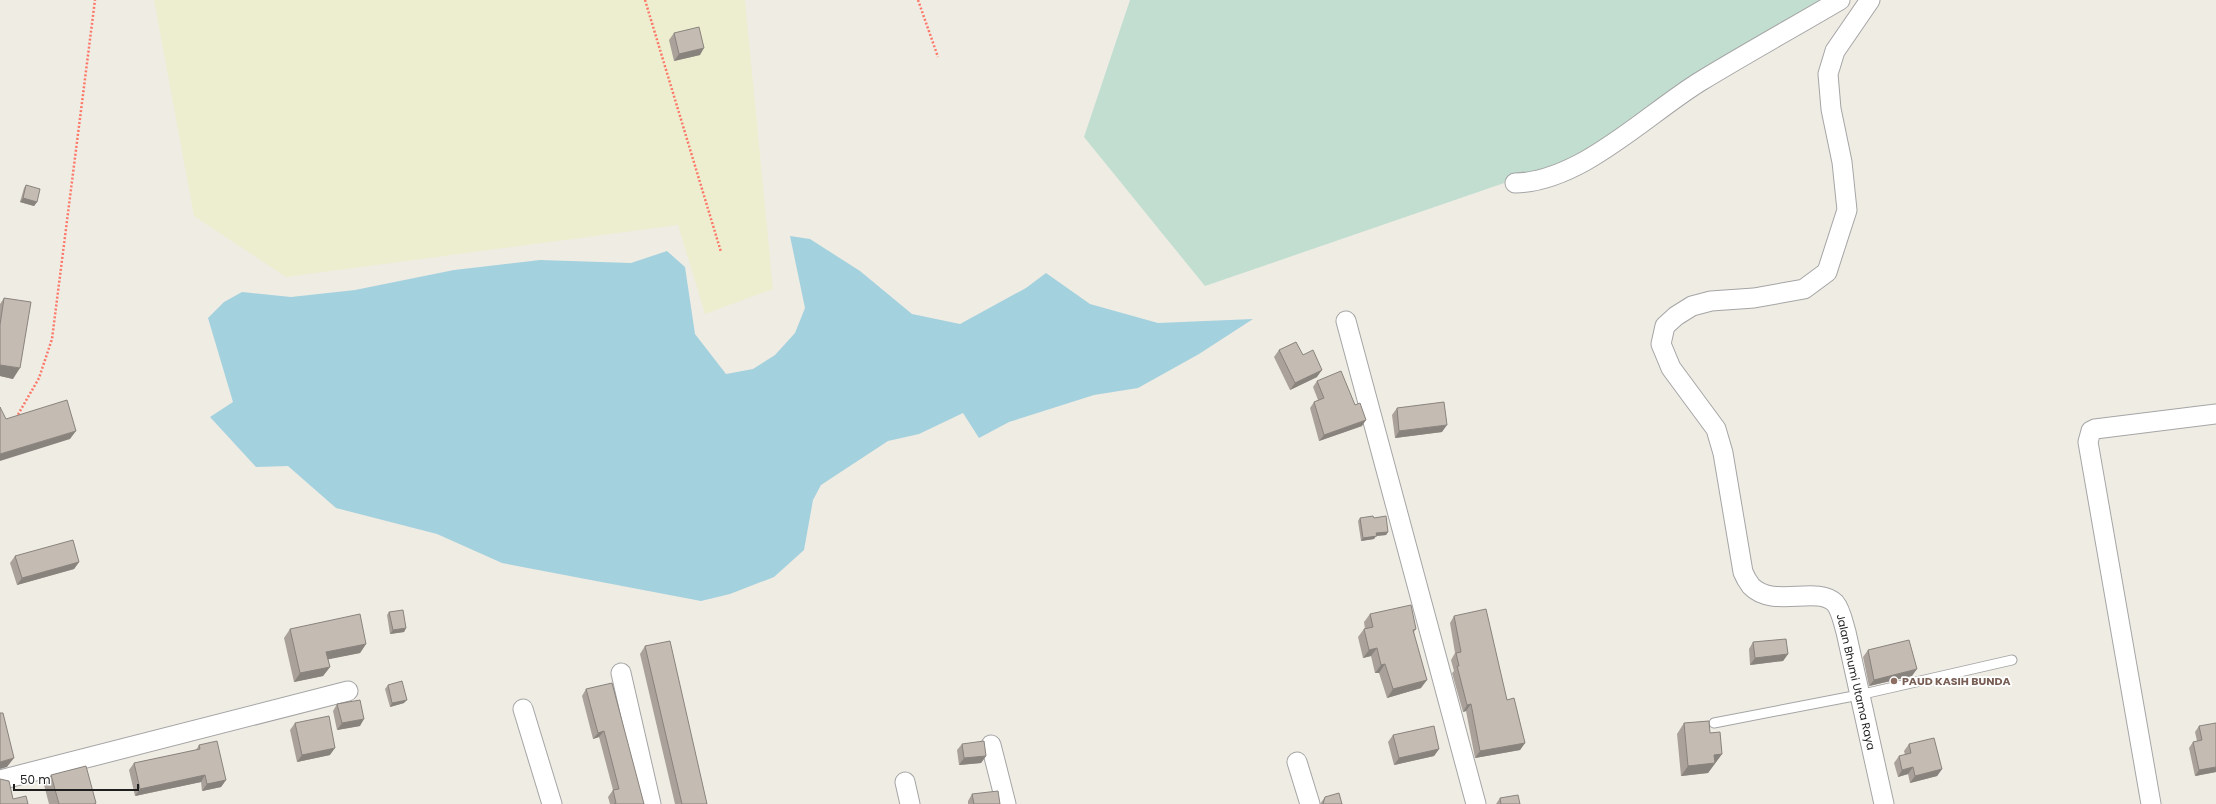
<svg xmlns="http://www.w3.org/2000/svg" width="2216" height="804" viewBox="0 0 2216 804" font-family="Poppins,sans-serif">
  <rect width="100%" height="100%" fill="#efece4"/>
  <path fill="#eceecf" d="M154 0H745L773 289 705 314 678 225 286 277 194 216Z"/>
  <path fill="#c1ded0" d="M1130 0H1824L1580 157 1205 286 1084 137Z"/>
  <path fill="#a4d1de" d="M790 236 810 239 860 271 912 314 960 324 1026 288 1046 273 1090 304 1158 323 1253 319 1199 354 1138 388 1094 395 1009 422 979 438 963 413 919 434 888 441 821 485 813 500 804 550 774 577 730 594 701 601 502 563 437 534 336 508 288 466 256 467 210 417 233 402 208 318 224 302 242 292 291 297 355 290 454 270 540 260 631 263 667 251 685 267 695 334 726 374 753 369 775 355 795 333 805 308Z"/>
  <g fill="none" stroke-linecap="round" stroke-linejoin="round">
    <defs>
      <path id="service" d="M1714 723 1859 695 2012 660"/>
      <path id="minor" d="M1870 0 1835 51 1828 74 1831 109 1842 162 1847 210 1827 272 1804 289 1754 298 1711 301 1692 306 1676 316 1665 326 1661 344 1671 368 1716 429 1723 453 1743 572C1745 577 1748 582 1751 586 1773 609 1817 585 1835 603 1841 610 1843 622 1846 632L1884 804
        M1515 183C1581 182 1647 114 1701 81 1747 53 1794 27 1840 0
        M1346 321 1476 804
        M621 673 651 804
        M523 709 552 804
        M991 745 1006 804
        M1297 762 1310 804
        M0 780 348 691
        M905 782 910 804
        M2151 804 2088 442 2091 431 2095 429 2216 414"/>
    </defs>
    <use href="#service" stroke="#a5a5a5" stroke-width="11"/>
    <use href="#minor" stroke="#a5a5a5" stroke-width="21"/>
    <path stroke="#fc7869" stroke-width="2.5" stroke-dasharray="2 2" stroke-linecap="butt" d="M645 0 721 252
      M918 0 938 57
      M16 418 39 378 52 339 95 0"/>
    <use href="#service" stroke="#fff" stroke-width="9"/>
    <use href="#minor" stroke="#fff" stroke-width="19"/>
  </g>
  <path fill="#a9a19a" d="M674 33 700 55 674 61 669 40Z
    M26 185 37 202 34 206 20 202 24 188Z
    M4 298 13 379 0 376V304Z
    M1279 350 1317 377 1290 390 1274 357Z
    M1317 381 1362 426 1319 441 1310 408 1314 402 1318 400 1313 387Z
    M1397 408 1442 432 1395 438 1392 415Z
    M1360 518H1374L1388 532 1386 535 1376 536 1374 539 1361 541 1358 521Z
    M15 556 79 562 74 569 17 585 10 563Z
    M389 612 406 628 404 632 390 634 387 615Z
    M1370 614 1416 629 1414 632 1421 688 1387 698 1379 673H1375L1371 656 1363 658 1358 637 1364 629H1365L1364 622Z
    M1454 616 1507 700 1525 743 1520 750 1475 758 1466 711 1463 712 1452 673 1454 671 1451 660 1455 653 1450 623Z
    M290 629 366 644 360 653 328 659 330 667 323 676 294 682 284 638Z
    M1753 642 1788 654 1783 661 1750 665 1749 649Z
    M645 646 707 804H675L640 654Z
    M1868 650 1912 676 1869 686 1863 657Z
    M388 685 404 703 390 707 385 689Z
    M586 689 644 804H610L608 797 613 790 599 737 593 739 582 696Z
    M337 704 360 726 337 730 333 711Z
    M295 723 330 755 297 762 290 730Z
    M1684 723 1710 733 1722 754 1708 773 1681 776 1677 734Z
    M2199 726 2216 772 2195 776 2189 748 2193 742 2197 741 2195 732Z
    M1393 735 1439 749 1434 756 1394 765 1388 742Z
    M962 744 986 756 981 763 959 765 957 750Z
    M1909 744 1942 769 1937 776 1910 783 1908 774 1898 777 1894 763 1899 756 1905 755 1904 751Z
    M199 745 226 780 221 787 202 791 201 782 135 796 129 770 134 763 196 750Z
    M51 775 96 803V804H49L44 785Z
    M972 794 1000 804H968V801Z
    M1325 797 1342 804H1320Z
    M1500 798 1520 804H1496Z"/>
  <path fill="#89837d" d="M704 48 700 55 674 61 679 54Z
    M23 198 37 202 34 206 20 202Z
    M0 365 20 368 13 379 0 376Z
    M1322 370 1317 377 1290 390 1295 383Z
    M1366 420 1362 426 1319 441 1324 435Z
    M1447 425 1442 432 1395 438 1399 431Z
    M76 431 70 439 0 461V454Z
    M1388 532 1386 535 1376 536 1374 539 1361 541 1363 538 1376 533Z
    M79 562 74 569 17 585 22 578Z
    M406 628 404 632 390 634 393 630Z
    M366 644 360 653 320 661 326 652Z
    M1377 648 1371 656 1363 658 1369 650Z
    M1788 654 1783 661 1750 665 1755 658Z
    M1385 664 1379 673H1375L1381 665Z
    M330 667 323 676 294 682 300 673Z
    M1917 669 1912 676 1869 686 1874 680Z
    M1427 680 1421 688 1387 698 1393 689Z
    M407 700 404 703 390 707 392 703Z
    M1471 704 1466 711 1463 712 1467 705Z
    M364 719 360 726 337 730 342 723Z
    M604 731 599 737 593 739 598 733Z
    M1525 743 1520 750 1475 758 1480 751Z
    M335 748 330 755 297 762 302 755Z
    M1439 749 1434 756 1394 765 1399 758Z
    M1722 754 1708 773 1681 776 1688 766 1714 755Z
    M986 756 981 763 959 765 964 758Z
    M14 758 7 767 0 769V762Z
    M1913 767 1908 774 1898 777 1902 770Z
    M2216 767V772L2195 776 2199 770Z
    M1942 769 1937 776 1910 783 1915 776Z
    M205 775 201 782 135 796 140 789Z
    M226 780 221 787 202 791 207 784Z"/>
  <path fill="#c4bbb3" stroke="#89837d" d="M699 27 704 48 679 54 674 33Z
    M26 185 40 189 37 202 23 198Z
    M4 298 31 302 20 368 0 365V325Z
    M1296 342 1303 355 1313 350 1322 370 1295 383 1279 350Z
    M1341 371 1355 405 1360 403 1366 420 1324 435 1314 402 1324 398 1317 381Z
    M67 400 76 431 0 454V407L6 419Z
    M1444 402 1447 425 1399 431 1397 408Z
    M1373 516 1374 518 1386 516 1388 532 1376 533 1377 536 1363 538 1360 518Z
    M73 540 79 562 22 578 15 556Z
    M1411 605 1416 629 1413 630 1427 680 1393 689 1385 664 1381 665 1377 648 1369 650 1364 629 1373 627 1370 614Z
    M1486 609 1507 700 1514 698 1525 743 1480 751 1471 704 1467 705 1457 666H1459L1456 653 1461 652 1454 616Z
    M403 610 406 628 393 630 389 612Z
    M360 614 366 644 326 652 330 667 300 673 290 629Z
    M1786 639 1788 654 1755 658 1753 642Z
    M1909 640 1917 669 1874 680 1868 650Z
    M670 641 707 804H682L645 646Z
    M402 681 407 700 392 703 388 685Z
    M612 683 644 804H614L616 803 613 790 619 789 604 731 598 733 586 689Z
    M360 700 364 719 342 723 337 704Z
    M0 713H3L14 758 0 762Z
    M329 716 335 748 302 755 295 723Z
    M1709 721 1710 733 1720 732 1722 754 1714 755 1715 763 1688 766 1684 723Z
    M2216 723V767L2199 770 2193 742 2202 740 2199 726Z
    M1434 726 1439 749 1399 758 1393 735Z
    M1934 738 1942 769 1915 776 1913 767 1902 770 1899 756 1911 753 1909 744Z
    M217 741 226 780 207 784 205 775 140 789 134 763 200 749 199 745Z
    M984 741 986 756 964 758 962 744Z
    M86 766 96 803 94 804H59L51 775Z
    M0 779 9 781 13 799 26 796 28 804H0Z
    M998 791 1000 804H974L972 794Z
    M1339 793 1342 804H1323L1325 797Z
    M1518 795 1520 804H1501L1500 798Z"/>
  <circle fill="#8d6e63" stroke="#fff" stroke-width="1.5" cx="1894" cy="681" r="4"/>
  <g text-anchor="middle" stroke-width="3.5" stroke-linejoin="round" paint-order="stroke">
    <g font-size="11" font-weight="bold" fill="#785e54" stroke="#fff" text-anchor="start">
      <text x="1902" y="685">PAUD KASIH BUNDA</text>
    </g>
    <g font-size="11" fill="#1e1e1e" stroke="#fff">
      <text transform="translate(1856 682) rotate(77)" y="4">Jalan Bhumi Utama Raya</text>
    </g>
  </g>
  <path d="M14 784v6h124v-6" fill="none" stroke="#1e1e1e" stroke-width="2"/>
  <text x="20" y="784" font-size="12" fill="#1e1e1e" stroke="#ffffff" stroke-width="3" paint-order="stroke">50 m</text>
</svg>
